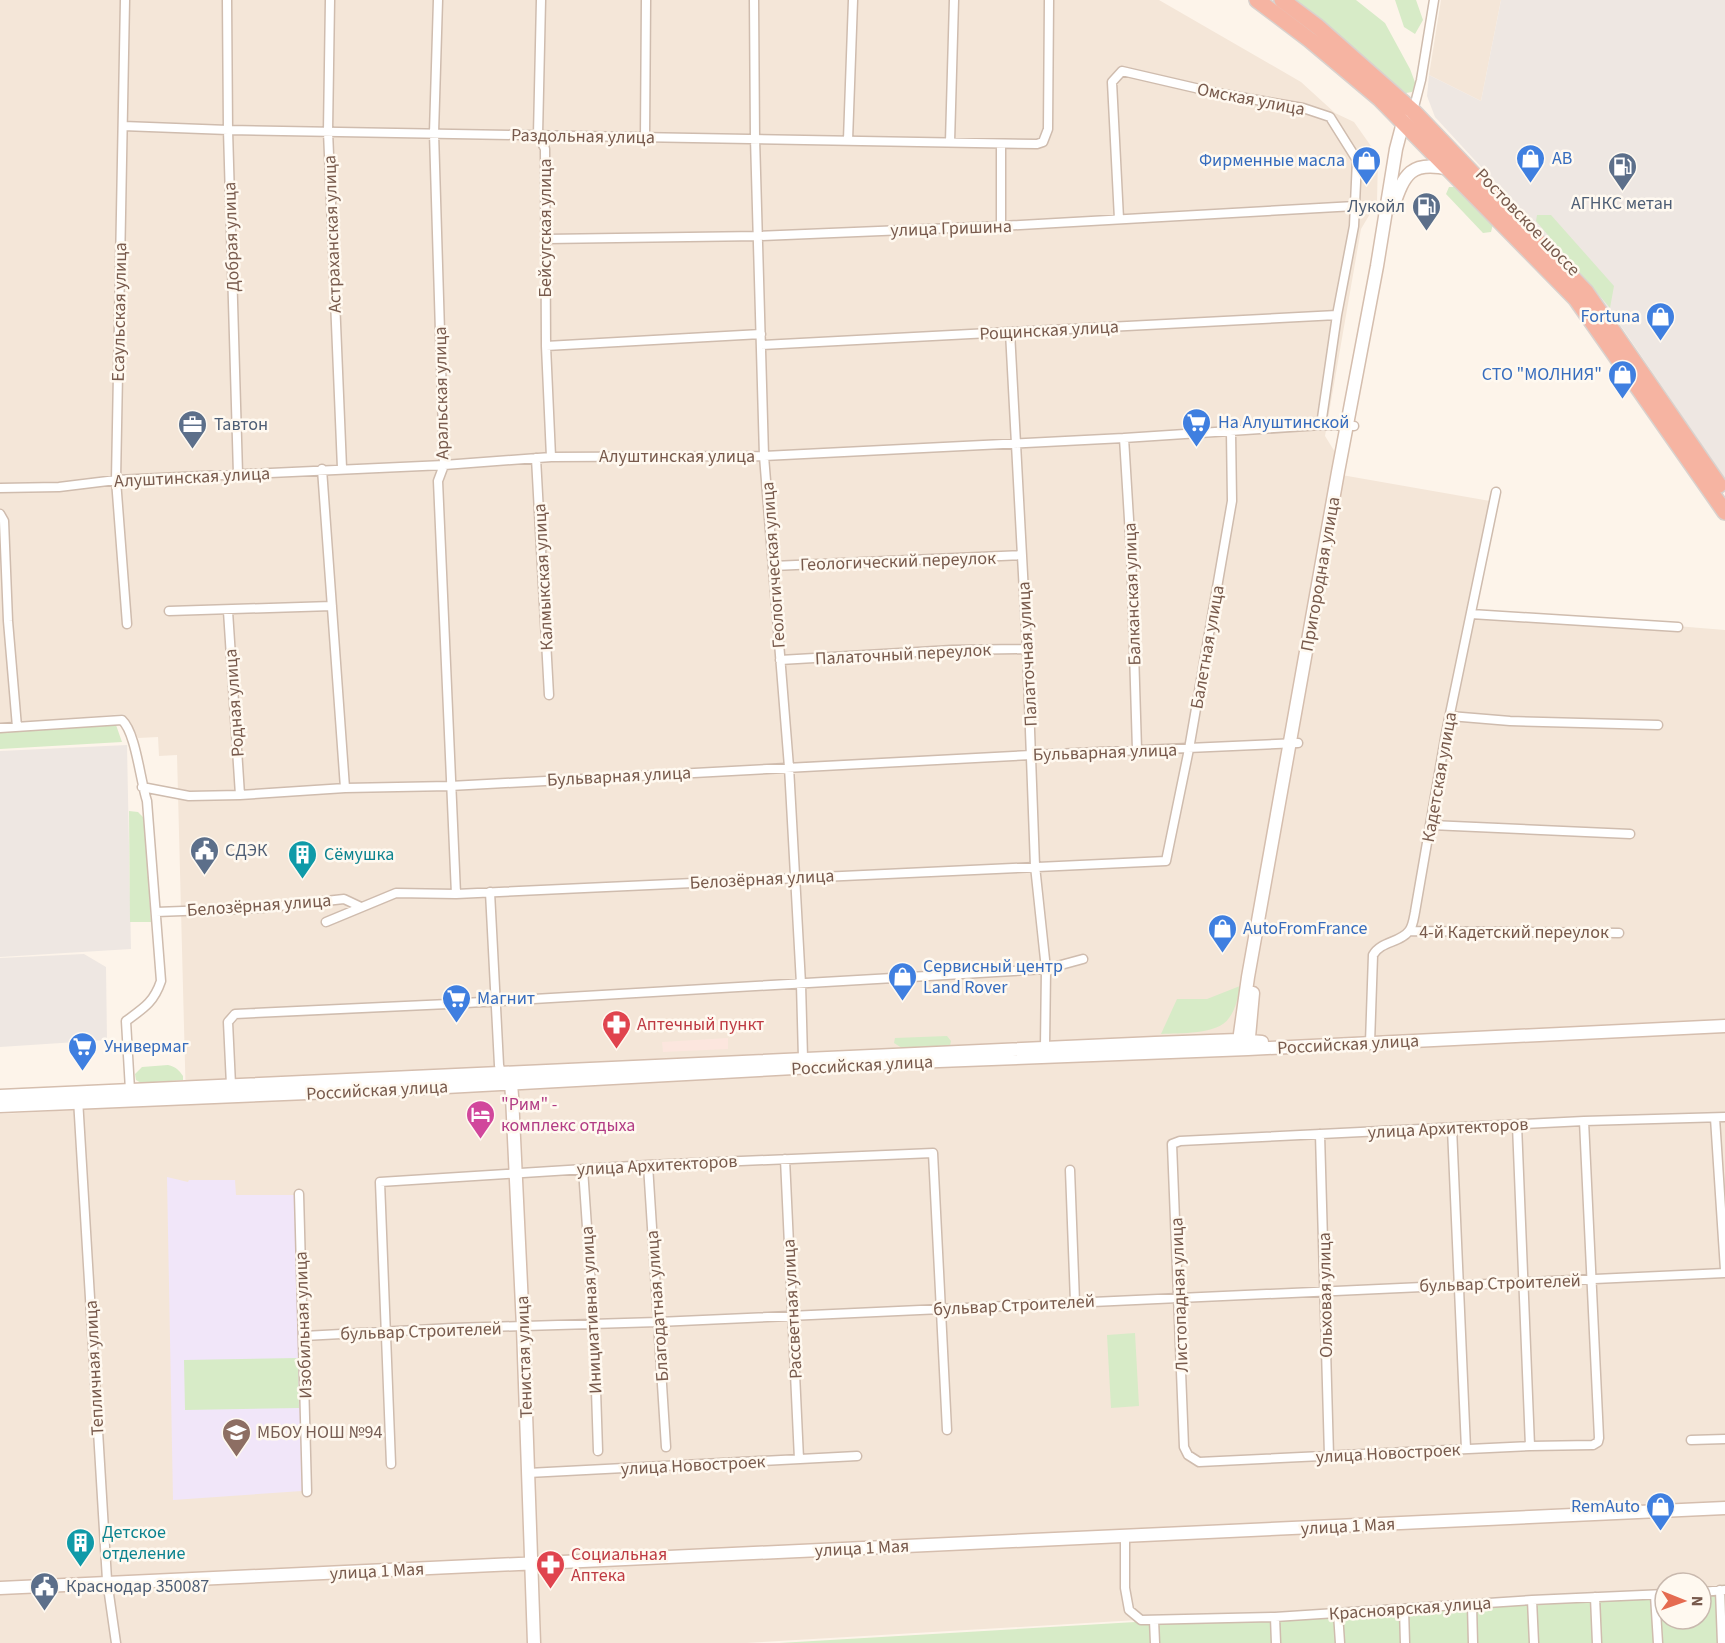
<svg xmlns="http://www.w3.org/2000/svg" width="1725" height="1643" viewBox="0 0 1725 1643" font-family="'Source Sans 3',sans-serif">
  <rect width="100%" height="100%" fill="#fdf4ea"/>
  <path fill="#f4e6d8" d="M0 0H1159L1301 82 1335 113 1354 122 1378 156 1377 202 1361 229 1325 436 1338 457 1336 474 1490 501 1469 609 1725 630V1585L1701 1587V1583H1665V1589L747 1643H0V1114L186 1104 177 755 159 756 158 737 138 738 124 714 0 724Z
    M1441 0H1501L1481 101 1429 75Z"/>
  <path fill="#fce6de" d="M728 1038V1049L663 1052 662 1042Z"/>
  <path fill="#eee7e2" d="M1501 0H1725V479L1623 329 1570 263 1435 117 1427 96 1429 75 1481 101Z
    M127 745 131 949 0 957V751Z
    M84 954 106 967 107 1040 0 1047V958Z"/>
  <path fill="#f1e6f9" d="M167 1177 188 1182 189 1180H235L236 1195H296L302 1491 173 1500Z"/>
  <path fill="#d7ebc7" d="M1295 0H1356L1385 23 1410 69 1416 85 1412 92 1406 93Z
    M1395 0H1416L1423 20 1415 34 1404 27Z
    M1449 187H1457L1493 224 1491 232 1483 233 1446 194Z
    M1537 215H1551L1614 286 1610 308 1536 221Z
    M116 725 122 742 0 749V732Z
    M129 811 138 812 144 818 151 922H130Z
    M1240 986C1238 997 1236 1009 1229 1018 1218 1035 1179 1033 1161 1034L1177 999H1207Z
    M947 1036 951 1041 950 1046 902 1048 894 1043 895 1038Z
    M168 1065C176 1067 179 1070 183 1076V1080L141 1083 136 1080 135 1074 142 1067Z
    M1135 1333 1139 1406 1111 1408 1107 1335Z
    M298 1358 299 1408 185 1410 184 1360Z
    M1725 1587V1643H779L1665 1591V1619H1701V1588Z"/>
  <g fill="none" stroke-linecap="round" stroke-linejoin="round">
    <defs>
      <path id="street" d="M125 0 116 480 127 624
        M227 0 228 130 238 474
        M330 0 328 131 342 468
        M438 0 434 133 444 465 438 481 456 894
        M541 0 538 135 545 149 546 346 551 457
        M754 0 755 138 764 456 789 767 801 984 803 1058
        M1413 111 1421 80 1434 0
        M123 126 228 130 1037 144 1043 142 1048 129 1049 0
        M645 137 646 0
        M848 140 853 0
        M950 142 954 0
        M1119 219 1112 82 1122 71 1217 93 1303 108 1330 117 1357 160 1354 226 1337 315 1321 425
        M1001 226V144
        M546 239 759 236 1001 226 1355 206
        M1010 332 1027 649 1035 866 1046 969 1045 1047
        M761 345 1337 315
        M546 346 761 334
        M1124 438 1131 552 1137 750
        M536 458 549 695
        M322 469 345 788
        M0 488 59 487 116 480 444 465 551 457 764 456 1124 438 1321 425 1354 426
        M0 514 4 521 8 621 17 727
        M773 566 1022 555
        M169 611 332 606
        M228 611 240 795
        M1471 614 1678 627
        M780 660 952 650 1027 649
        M1450 716 1510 721 1658 725
        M0 728 122 720C136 733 140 780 147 801L161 981C154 1002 144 1008 126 1021L130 1090
        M142 787 189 796 240 795 345 788 450 786 1031 755 1298 743
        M1431 825 1630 834
        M490 892 499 1065 502 1077
        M156 912 261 908 344 899 361 907
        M326 922 396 893 456 894 1166 861 1189 749 1232 501 1231 432
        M1409 931 1619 933
        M1370 1043 1373 955C1381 941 1400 943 1409 931 1413 926 1414 917 1415 912L1446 733 1496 492
        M231 1085 228 1022 235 1014 448 1004 1046 969 1083 959
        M78 1099 107 1580 116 1643
        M1715 1118 1725 1270
        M1584 1121 1599 1438 1598 1442 1593 1445 1530 1446 1199 1462 1188 1455 1184 1447 1172 1144 1180 1141 1584 1121 1725 1117
        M1517 1125 1530 1446
        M1452 1128 1466 1449
        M1320 1134 1329 1456
        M785 1159 799 1459
        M648 1165 666 1447
        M583 1169 594 1329 598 1451
        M1070 1170 1075 1302
        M299 1194 307 1492
        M304 1336 453 1328 658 1322 1725 1273
        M1691 1440 1725 1439
        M391 1464 380 1182 648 1165 933 1153 947 1430
        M528 1473 857 1456
        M1125 1536V1588L1129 1610 1141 1620 1275 1617 1532 1600 1665 1594
        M1720 1590 1722 1643
        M1701 1592 1725 1590
        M1655 1595 1658 1643
        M1595 1597 1597 1643
        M1532 1600 1534 1643
        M1472 1605 1473 1643
        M1404 1609 1405 1643
        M1338 1613 1340 1643
        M1275 1617 1276 1643
        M1154 1620 1155 1643"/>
      <path id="secondary" d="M1393 207C1404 174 1411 160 1449 169
        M1238 1048 1248 977 1338 472 1377 266 1396 149 1405 115
        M1248 1048 1253 993
        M507 1077 511 1084 512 1096 523 1327 534 1643
        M0 1096 1155 1043 1238 1040 1262 1042
        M0 1106 428 1088 886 1063 1248 1049 1725 1026
        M0 1588 1725 1508"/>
      <path id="highway" d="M1257 0 1310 40 1379 98 1576 299 1725 512
        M1282 0 1318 27 1413 111 1586 292 1719 485"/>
    </defs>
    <use href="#street" stroke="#cfbcae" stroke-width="11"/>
    <use href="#secondary" stroke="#d5beae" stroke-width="15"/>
    <use href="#highway" stroke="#d9d1cd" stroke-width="18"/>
    <use href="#street" stroke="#fff" stroke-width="8"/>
    <use href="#secondary" stroke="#fff" stroke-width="12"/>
    <use href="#highway" stroke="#f6b4a2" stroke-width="15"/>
  </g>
  <defs>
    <symbol id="shop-pin" viewBox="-11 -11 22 30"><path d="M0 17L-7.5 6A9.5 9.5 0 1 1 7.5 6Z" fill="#3f7fe0" stroke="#fff9f0"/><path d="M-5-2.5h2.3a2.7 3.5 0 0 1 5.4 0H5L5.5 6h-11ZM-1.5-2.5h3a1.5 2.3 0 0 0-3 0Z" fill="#fff"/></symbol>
    <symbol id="fuel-pin" viewBox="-11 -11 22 30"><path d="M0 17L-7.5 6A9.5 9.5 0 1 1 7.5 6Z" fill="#5c6f8a" stroke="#fff9f0"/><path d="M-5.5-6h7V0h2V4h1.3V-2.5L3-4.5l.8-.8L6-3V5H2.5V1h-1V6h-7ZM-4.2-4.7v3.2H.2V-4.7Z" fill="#fff"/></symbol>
    <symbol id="supermarket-pin" viewBox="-11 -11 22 30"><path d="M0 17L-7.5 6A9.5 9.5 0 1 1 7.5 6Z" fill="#3f7fe0" stroke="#fff9f0"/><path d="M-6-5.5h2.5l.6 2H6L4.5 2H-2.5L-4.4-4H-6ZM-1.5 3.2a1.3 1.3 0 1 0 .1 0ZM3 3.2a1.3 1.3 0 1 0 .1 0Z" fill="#fff"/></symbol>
    <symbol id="office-pin" viewBox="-11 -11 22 30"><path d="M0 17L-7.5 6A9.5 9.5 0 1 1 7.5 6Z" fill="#5c6f8a" stroke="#fff9f0"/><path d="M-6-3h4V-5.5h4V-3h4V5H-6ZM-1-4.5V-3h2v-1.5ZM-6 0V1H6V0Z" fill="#fff"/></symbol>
    <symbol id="civic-pin" viewBox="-11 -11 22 30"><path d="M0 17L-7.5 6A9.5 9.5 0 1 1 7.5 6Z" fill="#5c6f8a" stroke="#fff9f0"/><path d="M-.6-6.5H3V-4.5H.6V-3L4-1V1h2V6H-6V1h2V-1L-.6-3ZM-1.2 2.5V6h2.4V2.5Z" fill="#fff"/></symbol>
    <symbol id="building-pin" viewBox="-11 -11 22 30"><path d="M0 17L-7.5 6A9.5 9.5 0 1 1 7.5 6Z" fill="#0f9aa8" stroke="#fff9f0"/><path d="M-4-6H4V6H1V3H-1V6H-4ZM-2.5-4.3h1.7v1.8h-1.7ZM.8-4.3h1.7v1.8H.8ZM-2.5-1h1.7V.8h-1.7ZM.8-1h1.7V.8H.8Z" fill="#fff"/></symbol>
    <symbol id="pharmacy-pin" viewBox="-11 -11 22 30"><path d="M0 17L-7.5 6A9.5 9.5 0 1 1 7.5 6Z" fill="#e0444e" stroke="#fff9f0"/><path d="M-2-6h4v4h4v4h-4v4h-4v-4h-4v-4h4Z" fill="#fff"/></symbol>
    <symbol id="hotel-pin" viewBox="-11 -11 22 30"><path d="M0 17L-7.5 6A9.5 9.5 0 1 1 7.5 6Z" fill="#d1479c" stroke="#fff9f0"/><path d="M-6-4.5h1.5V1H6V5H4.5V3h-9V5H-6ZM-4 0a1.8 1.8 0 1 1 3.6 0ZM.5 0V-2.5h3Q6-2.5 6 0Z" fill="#fff"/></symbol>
    <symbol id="school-pin" viewBox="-11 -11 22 30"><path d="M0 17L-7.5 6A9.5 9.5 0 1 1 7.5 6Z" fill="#8d6e63" stroke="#fff9f0"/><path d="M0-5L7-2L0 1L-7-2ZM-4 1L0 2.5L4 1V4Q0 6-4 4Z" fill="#fff"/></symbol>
  </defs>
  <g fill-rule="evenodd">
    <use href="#shop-pin" x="1514" y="142" width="33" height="45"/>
    <use href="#shop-pin" x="1350" y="144" width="33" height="45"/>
    <use href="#fuel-pin" x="1606" y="150" width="33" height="45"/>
    <use href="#fuel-pin" x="1410" y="190" width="33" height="45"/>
    <use href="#shop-pin" x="1644" y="300" width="33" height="45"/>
    <use href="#shop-pin" x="1606" y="358" width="33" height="45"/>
    <use href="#supermarket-pin" x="1180" y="406" width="33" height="45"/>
    <use href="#office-pin" x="176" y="408" width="33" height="45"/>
    <use href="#civic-pin" x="188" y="834" width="33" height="45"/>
    <use href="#building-pin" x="286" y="838" width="33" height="45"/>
    <use href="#shop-pin" x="1206" y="912" width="33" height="45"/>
    <use href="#shop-pin" x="886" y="960" width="33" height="45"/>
    <use href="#supermarket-pin" x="440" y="982" width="33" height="45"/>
    <use href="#pharmacy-pin" x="600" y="1008" width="33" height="45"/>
    <use href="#supermarket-pin" x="66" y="1030" width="33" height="45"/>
    <use href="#hotel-pin" x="464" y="1098" width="33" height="45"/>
    <use href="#school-pin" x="220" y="1416" width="33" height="45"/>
    <use href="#shop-pin" x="1644" y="1490" width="33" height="45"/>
    <use href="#building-pin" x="64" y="1526" width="33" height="45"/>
    <use href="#pharmacy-pin" x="534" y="1548" width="33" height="45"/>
    <use href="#civic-pin" x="28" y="1570" width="33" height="45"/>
  </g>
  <g text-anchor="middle" stroke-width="5" stroke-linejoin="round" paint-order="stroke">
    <g font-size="18" fill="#785a4c" stroke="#fff9f0">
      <text transform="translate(1251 99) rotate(11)" y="6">Омская улица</text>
      <text transform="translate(583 136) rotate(1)" y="6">Раздольная улица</text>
      <text transform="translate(1528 222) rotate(46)" y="6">Ростовское шоссе</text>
      <text transform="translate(545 228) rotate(-90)" y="6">Бейсугская улица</text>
      <text transform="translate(951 228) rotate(-2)" y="6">улица Гришина</text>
      <text transform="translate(332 234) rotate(-92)" y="6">Астраханская улица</text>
      <text transform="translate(231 237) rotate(-92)" y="6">Добрая улица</text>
      <text transform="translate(119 312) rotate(-89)" y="6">Есаульская улица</text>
      <text transform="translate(1049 330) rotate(-3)" y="6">Рощинская улица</text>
      <text transform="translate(441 393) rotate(-91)" y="6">Аральская улица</text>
      <text x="677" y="462">Алуштинская улица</text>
      <text transform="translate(192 477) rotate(-3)" y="6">Алуштинская улица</text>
      <text transform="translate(898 561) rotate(-2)" y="6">Геологический переулок</text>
      <text transform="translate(773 565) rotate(-94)" y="6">Геологическая улица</text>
      <text transform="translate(1320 574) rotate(-80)" y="6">Пригородная улица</text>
      <text transform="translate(543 577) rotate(-93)" y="6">Калмыкская улица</text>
      <text transform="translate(1132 594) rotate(-92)" y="6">Балканская улица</text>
      <text transform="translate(1207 647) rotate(-80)" y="6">Балетная улица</text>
      <text transform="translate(903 654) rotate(-3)" y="6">Палаточный переулок</text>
      <text transform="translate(1027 654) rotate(-93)" y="6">Палаточная улица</text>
      <text transform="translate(234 703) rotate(-94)" y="6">Родная улица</text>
      <text transform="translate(1105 752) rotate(-2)" y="6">Бульварная улица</text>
      <text transform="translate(619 776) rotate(-3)" y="6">Бульварная улица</text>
      <text transform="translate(1439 777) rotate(-80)" y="6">Кадетская улица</text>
      <text transform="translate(762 879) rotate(-3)" y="6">Белозёрная улица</text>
      <text transform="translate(259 905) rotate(-4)" y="6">Белозёрная улица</text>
      <text x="1514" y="938">4-й Кадетский переулок</text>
      <text transform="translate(1348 1044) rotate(-3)" y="6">Российская улица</text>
      <text transform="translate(862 1065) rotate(-3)" y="6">Российская улица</text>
      <text transform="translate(377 1090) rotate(-3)" y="6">Российская улица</text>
      <text transform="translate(1448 1128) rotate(-3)" y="6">улица Архитекторов</text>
      <text transform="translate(657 1165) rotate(-3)" y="6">улица Архитекторов</text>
      <text transform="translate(1500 1283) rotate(-2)" y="6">бульвар Строителей</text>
      <text transform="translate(1179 1295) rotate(-92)" y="6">Листопадная улица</text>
      <text transform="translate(1325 1295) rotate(-91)" y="6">Ольховая улица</text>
      <text transform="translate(1014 1305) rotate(-3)" y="6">бульвар Строителей</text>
      <text transform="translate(657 1306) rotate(-94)" y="6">Благодатная улица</text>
      <text transform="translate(792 1309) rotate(-93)" y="6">Рассветная улица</text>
      <text transform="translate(591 1310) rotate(-93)" y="6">Инициативная улица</text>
      <text transform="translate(303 1325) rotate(-92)" y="6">Изобильная улица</text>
      <text transform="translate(421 1331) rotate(-2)" y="6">бульвар Строителей</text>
      <text transform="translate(524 1357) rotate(-92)" y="6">Тенистая улица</text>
      <text transform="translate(94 1368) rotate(-93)" y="6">Тепличная улица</text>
      <text transform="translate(1388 1453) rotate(-3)" y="6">улица Новостроек</text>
      <text transform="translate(693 1465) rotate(-3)" y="6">улица Новостроек</text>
      <text transform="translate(1348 1526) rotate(-3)" y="6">улица 1 Мая</text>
      <text transform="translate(862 1548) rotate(-3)" y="6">улица 1 Мая</text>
      <text transform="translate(377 1571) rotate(-3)" y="6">улица 1 Мая</text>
      <text transform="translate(1410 1608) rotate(-4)" y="6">Красноярская улица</text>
    </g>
    <g font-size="18" fill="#366cbe" stroke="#fff9f0" text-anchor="start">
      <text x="1552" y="164">АВ</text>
      <text x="1345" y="166" text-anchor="end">Фирменные масла</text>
      <text x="1640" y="322" text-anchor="end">Fortuna</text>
      <text x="1602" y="380" text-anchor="end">СТО "МОЛНИЯ"</text>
      <text x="1218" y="428">На Алуштинской</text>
      <text x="1243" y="934">AutoFromFrance</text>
      <text x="923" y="972">Сервисный центр<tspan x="923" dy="21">Land Rover</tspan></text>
      <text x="477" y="1004">Магнит</text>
      <text x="104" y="1052">Универмаг</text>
      <text x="1640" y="1512" text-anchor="end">RemAuto</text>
    </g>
    <g font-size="18" fill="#4e5e75" stroke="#fff9f0" text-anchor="start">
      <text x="1622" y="209" text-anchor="middle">АГНКС метан</text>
      <text x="1405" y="212" text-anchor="end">Лукойл</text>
      <text x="214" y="430">Тавтон</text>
      <text x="225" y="856">СДЭК</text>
      <text x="66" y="1592">Краснодар 350087</text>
    </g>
    <g font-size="18" fill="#0d838f" stroke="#fff9f0" text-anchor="start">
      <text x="324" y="860">Сёмушка</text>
      <text x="102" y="1538">Детское<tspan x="102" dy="21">отделение</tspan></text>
    </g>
    <g font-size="18" fill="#be3a42" stroke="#fff9f0" text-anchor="start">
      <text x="637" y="1030">Аптечный пункт</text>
      <text x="571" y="1560">Социальная<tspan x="571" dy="21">Аптека</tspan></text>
    </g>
    <g font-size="18" fill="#b23c85" stroke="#fff9f0" text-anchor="start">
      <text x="501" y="1110">"Рим" -<tspan x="501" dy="21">комплекс отдыха</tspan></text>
    </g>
    <g font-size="18" fill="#785e54" stroke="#fff9f0" text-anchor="start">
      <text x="257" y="1438">МБОУ НОШ №94</text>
    </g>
  </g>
  <g transform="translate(1683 1601) rotate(91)"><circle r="28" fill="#fff9f0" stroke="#c9b9ae" stroke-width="1.5"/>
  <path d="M0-4.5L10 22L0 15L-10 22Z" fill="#e56b50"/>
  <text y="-9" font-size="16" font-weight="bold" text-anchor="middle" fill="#785a4c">N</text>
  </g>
</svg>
